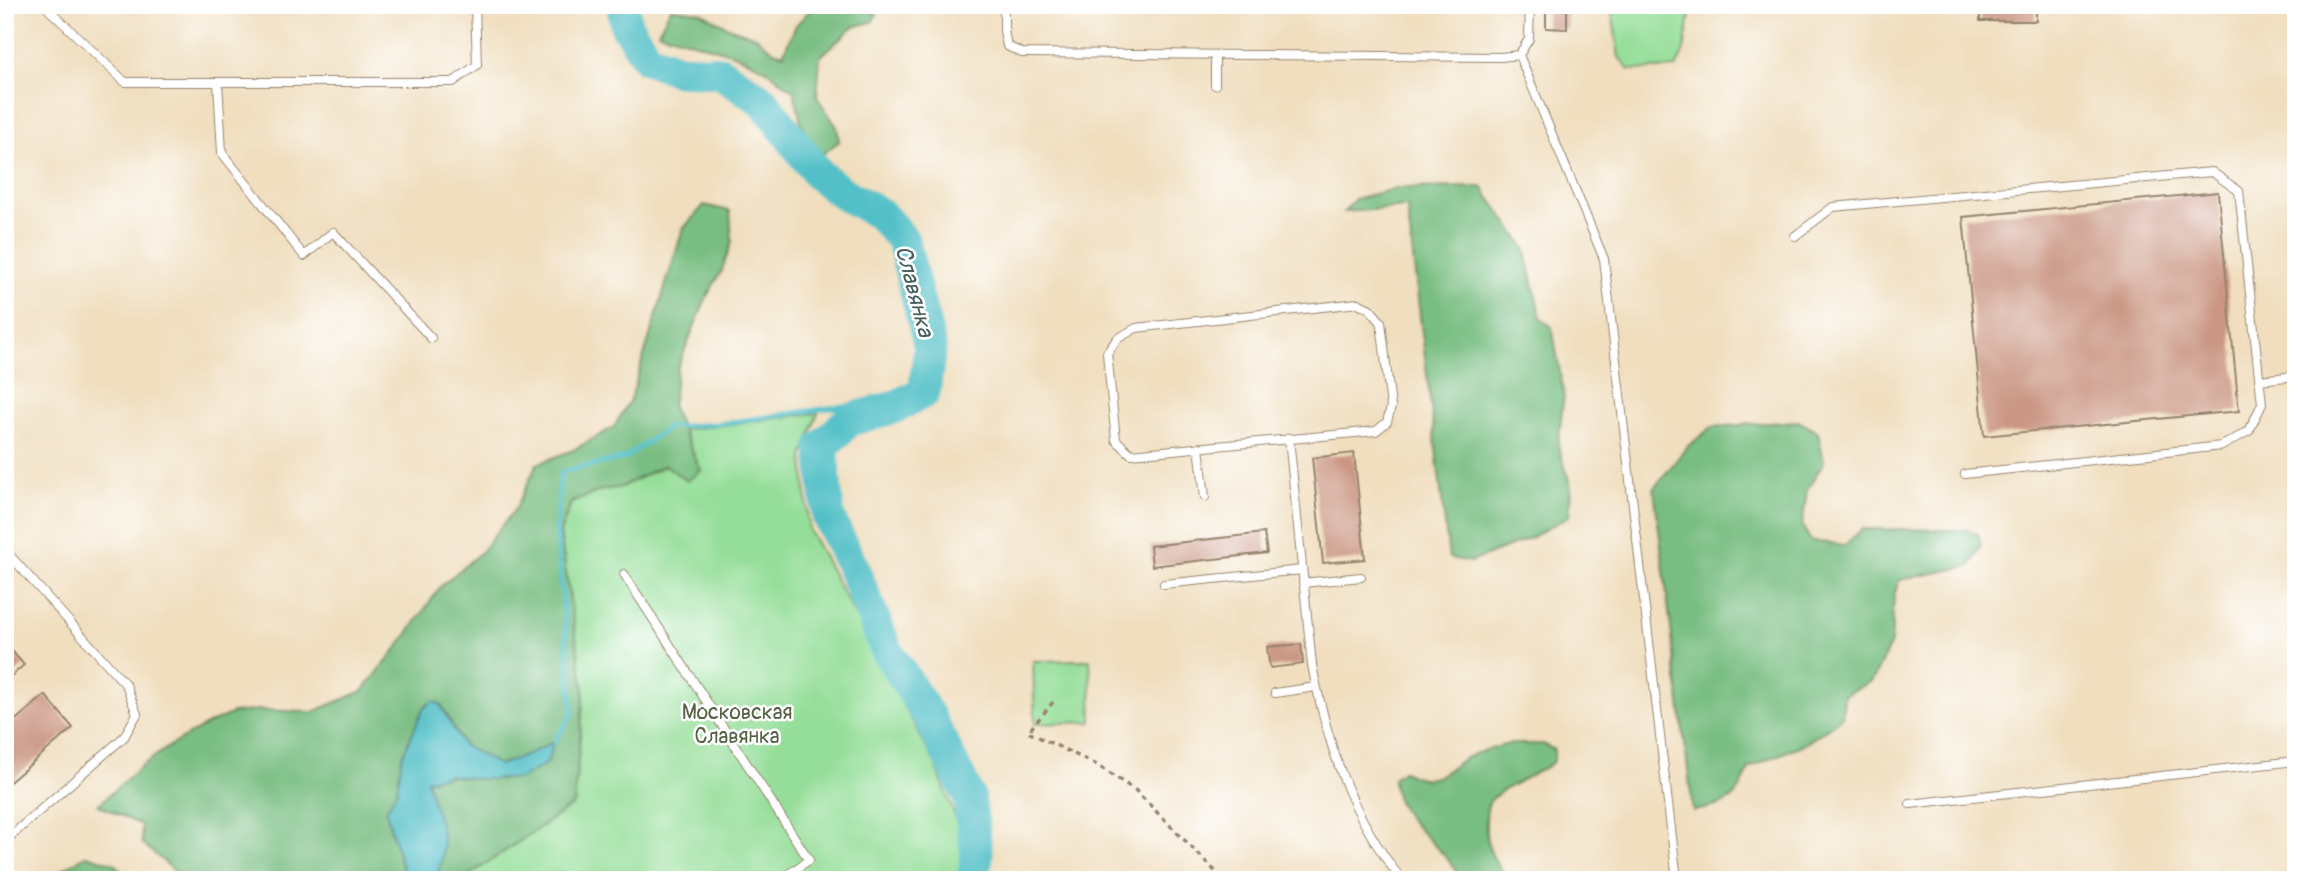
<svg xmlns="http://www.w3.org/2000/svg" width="2301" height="885" viewBox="0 0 2301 885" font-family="Pangolin,sans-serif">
  <rect width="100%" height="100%" fill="#fff"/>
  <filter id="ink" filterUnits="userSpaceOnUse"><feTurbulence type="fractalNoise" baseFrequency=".0143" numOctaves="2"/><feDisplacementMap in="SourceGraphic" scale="14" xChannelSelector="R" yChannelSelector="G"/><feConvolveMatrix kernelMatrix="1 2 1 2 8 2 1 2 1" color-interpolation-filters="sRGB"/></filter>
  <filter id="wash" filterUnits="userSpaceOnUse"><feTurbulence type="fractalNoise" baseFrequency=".00686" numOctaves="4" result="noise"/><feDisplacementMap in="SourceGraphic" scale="28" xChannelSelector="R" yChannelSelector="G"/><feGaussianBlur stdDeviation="1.57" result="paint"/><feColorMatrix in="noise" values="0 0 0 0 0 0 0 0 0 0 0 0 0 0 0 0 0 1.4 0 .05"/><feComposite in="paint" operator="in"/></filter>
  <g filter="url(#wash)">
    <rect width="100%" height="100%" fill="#f0debe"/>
    <path fill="#95de99" stroke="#68845c" stroke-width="2" d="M1611 5H1692L1684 50 1676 68 1629 70 1619 57Z
      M818 413 803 456 809 530 935 763 963 838 959 880H462L574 804 584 691 560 533 571 503 602 490 621 487 666 465 701 471 683 430Z
      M1090 660 1092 722 1035 724 1033 661Z"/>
    <path fill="#78bd81" stroke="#5a7450" stroke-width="2" d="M815 5H859L877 14 872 22 853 27 820 57 817 97 837 127 839 141 823 154 811 143 801 122 794 91 764 68 734 54 658 32 671 8 700 12 730 28 755 36 774 51 783 54 796 25Z
      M1482 187 1525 248 1541 319 1552 327 1564 395 1558 445 1571 487 1569 516 1530 538 1471 562 1449 558 1407 207 1344 212 1355 199 1398 188Z
      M704 205 730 211 732 241 722 270 706 298 677 369 672 407 701 471 687 481 665 465 621 487 602 490 571 502 560 533 584 691 574 804 462 880H431L436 877 432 803 427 780 448 775 479 779 553 742 525 756 499 765 463 745 441 704 423 709 402 757 397 790 386 811 405 878 408 880H185L142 843 141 825 98 805 140 767 171 745 208 724 233 713 260 710 313 712 363 691 402 642 441 586 480 553 516 508 537 464 573 450 614 427 631 398 683 229Z
      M1798 421 1818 432 1824 462 1807 490 1802 526 1811 541 1845 545 1862 529 1968 530 1978 534 1981 545 1970 566 1899 580 1894 596 1891 643 1872 681 1844 695 1842 718 1806 743 1749 768C1738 801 1727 805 1693 811L1654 488 1687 447 1712 427Z
      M1509 744H1543L1554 750V761C1539 775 1497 788 1489 803 1485 811 1486 822 1486 831 1486 849 1497 866 1509 880H1461C1445 843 1393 823 1393 778L1403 771C1440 791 1445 766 1472 755 1484 750 1497 747 1509 744Z
      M87 855 116 864 126 880H45Z"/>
    <path fill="#52c0c8" stroke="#467573" stroke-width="2" d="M432 701 440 704 463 745 499 765 525 756 554 742 547 763 520 779H479L448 775 427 780C435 819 453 837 436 878 427 881 413 881 405 878L386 811 397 790 402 757 423 709Z"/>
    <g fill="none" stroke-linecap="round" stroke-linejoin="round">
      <path stroke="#52c0c8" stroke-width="5" d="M554 742 573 713 556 528 561 472 625 458 669 427 717 424 843 406 862 416"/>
      <path stroke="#52c0c8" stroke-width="33" d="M623 5 626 25 647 58 678 70 720 72 763 101 819 175 844 194 880 214 903 240 930 347 924 392 895 407 849 420 822 447 828 516 855 573 887 651 930 718 969 797 977 856 973 880"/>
    </g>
    <g id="blocks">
      <path fill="#cb9784" d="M1980 5H2036V21H1980Z
        M1546 8 1567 9V29L1546 28Z
        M2218 192 2239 411 1984 436 1963 217Z
        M1354 453 1365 559 1323 563 1312 458Z
        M1264 533 1267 553 1152 566 1150 546Z
        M5 643 24 665 5 681Z
        M1301 644 1303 664 1270 668 1267 647Z
        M2296 674V700H2294L2291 675Z
        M45 695 73 728 5 786V729Z"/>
    </g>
  </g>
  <g filter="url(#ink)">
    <use href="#blocks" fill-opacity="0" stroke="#96846e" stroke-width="2"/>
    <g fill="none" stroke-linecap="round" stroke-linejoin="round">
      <defs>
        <path id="service" d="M44 5 125 82H453L477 65 475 5
          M1004 5V31L1007 46 1022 53 1501 57 1519 55 1529 39 1530 5
          M1215 55V85
          M1519 55 1604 259 1677 880
          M218 82 222 153 304 256 333 232 431 338
          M1795 236 1833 207 2212 172 2239 191 2262 404 2249 431 2222 446 1965 474
          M1358 303 1370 309 1381 322 1391 407 1387 422 1376 431 1131 454 1116 440 1107 353 1117 339 1136 328Z
          M2259 380 2296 376
          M1289 438 1312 665C1328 746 1350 815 1402 880
          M1199 447 1205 497
          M5 550 126 685 137 714 124 737 5 841
          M624 574 809 860 780 880
          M1303 583 1361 577
          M1164 584 1302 570
          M1275 693 1316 687
          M1910 804 2296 761"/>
      </defs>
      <use href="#service" stroke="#96846e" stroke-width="10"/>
      <path stroke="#96846e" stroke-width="3.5" stroke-dasharray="5 5" stroke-linecap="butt" d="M1053 702 1028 732 1095 764 1135 790 1224 880"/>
      <use href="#service" stroke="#fff" stroke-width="8"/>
    </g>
  </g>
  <g text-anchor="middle" stroke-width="5" stroke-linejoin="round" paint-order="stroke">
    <g font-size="21" fill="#566043" stroke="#fff">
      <text x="737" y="719">Московская<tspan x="737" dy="24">Славянка</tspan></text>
    </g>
    <g font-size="23" font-style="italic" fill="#435e5a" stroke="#fff">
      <text transform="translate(915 291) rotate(75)" y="8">Славянка</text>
    </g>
  </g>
  <rect width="2301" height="885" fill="none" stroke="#fff" stroke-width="28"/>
</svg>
